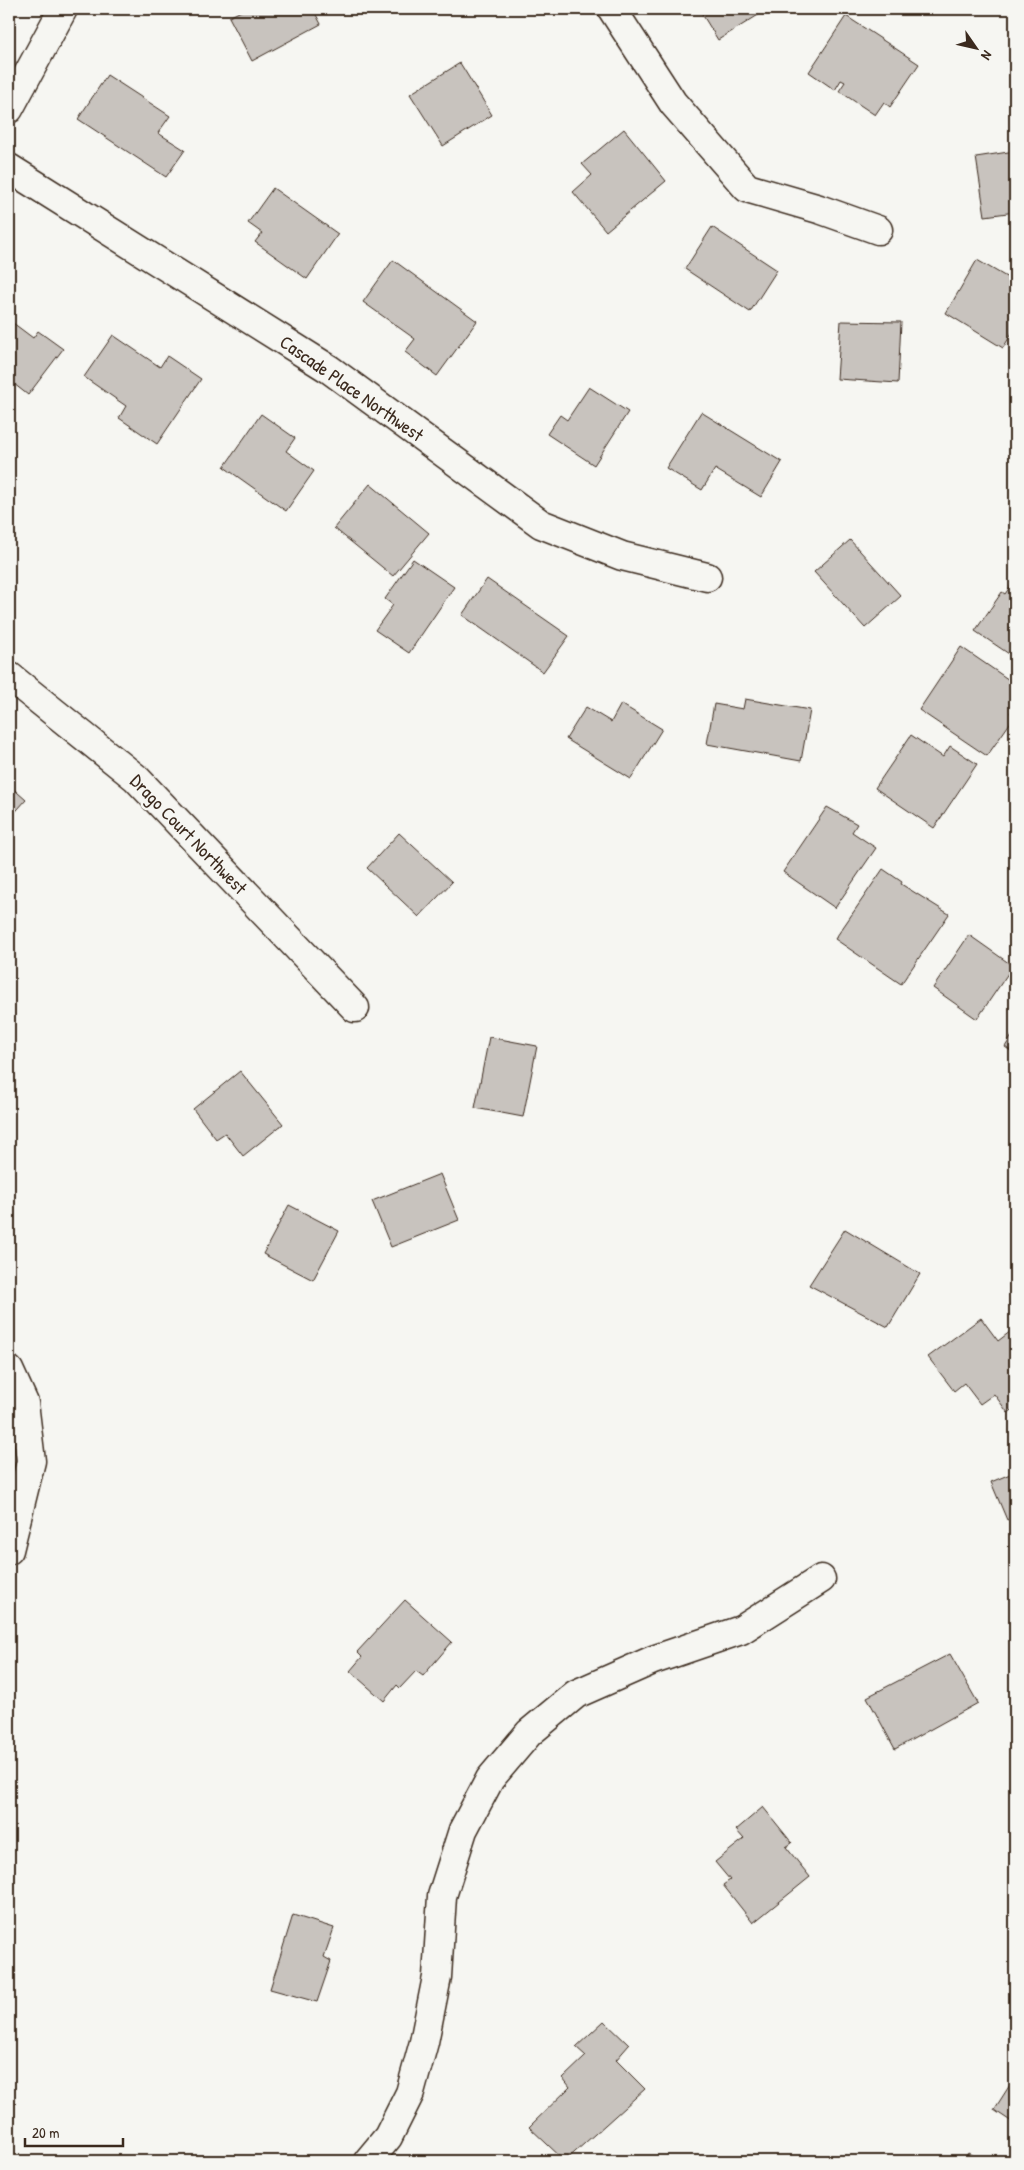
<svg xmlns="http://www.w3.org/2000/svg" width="1024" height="2170" viewBox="0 0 1024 2170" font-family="'Patrick Hand',sans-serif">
  <rect width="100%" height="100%" fill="#f6f6f2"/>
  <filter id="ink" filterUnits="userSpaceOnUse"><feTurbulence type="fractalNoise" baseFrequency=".02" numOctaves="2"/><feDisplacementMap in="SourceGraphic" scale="10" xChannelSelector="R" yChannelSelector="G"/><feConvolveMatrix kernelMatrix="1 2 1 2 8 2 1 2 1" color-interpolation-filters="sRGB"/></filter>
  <g filter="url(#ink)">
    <path fill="#c8c3be" stroke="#3b2a1e" d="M245 9H313L321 24 252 61 229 17Z
      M699 9H768L718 40Z
      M846 16 919 64 890 107 884 102 875 115 839 91 845 82 841 80 835 90 809 72Z
      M460 63 492 115 443 146 410 94Z
      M107 75 170 116 158 133 185 150 166 177 78 119Z
      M624 129 666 181 606 231 573 192 592 175 582 164Z
      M1015 151V212L985 216 976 157Z
      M273 188 338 234 307 279 255 242 262 233 248 223Z
      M712 227 777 270 750 312 685 269Z
      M393 260 477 321 437 376 405 352 415 339 363 302Z
      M977 260 1015 282V328L1003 348 946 313Z
      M9 320 33 338 38 331 63 349 28 395 9 380Z
      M841 321 901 322 898 383 837 379Z
      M113 335 160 367 167 356 201 379 157 444 119 418 126 406 84 377Z
      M589 387 628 412 594 465 547 434 560 415 567 420Z
      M701 412 782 462 761 497 715 469 702 490 666 468Z
      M261 414 295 438 286 451 314 471 286 511 224 467Z
      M370 484 429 533 393 576 334 528Z
      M850 540 901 596 865 628 814 572Z
      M413 559 454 587 409 653 375 630 393 605 385 599Z
      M487 579 569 636 543 672 462 615Z
      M1012 584 1015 586V658L975 631 1002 592 1005 594Z
      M961 647 1015 684V705L1010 713 1015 716 987 756 919 710Z
      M745 699 810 710 801 761 707 744 714 704 743 709Z
      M621 704 662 729 631 779 566 739 586 707 611 722Z
      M911 735 943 757 950 746 977 764 934 828 875 788Z
      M9 785 26 800 9 819Z
      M827 807 857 824 852 832 876 848 835 908 783 872Z
      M399 833 452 882 419 917 367 868Z
      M883 869 902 882 901 884 949 914 901 984 835 939Z
      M969 935 1013 966 977 1019 933 988Z
      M1015 1031V1054L1005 1047Z
      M489 1037 537 1046 523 1117 475 1108Z
      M240 1071 283 1124 243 1156 225 1133 216 1139 193 1109Z
      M440 1174 459 1220 391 1247 372 1201Z
      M289 1205 339 1231 313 1280 263 1254Z
      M845 1229 920 1274 888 1327 809 1285Z
      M981 1318 998 1341 1015 1328V1408L1008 1413 994 1394 980 1404 964 1383 954 1391 928 1357Z
      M1015 1472V1516L1007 1520 991 1482Z
      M405 1600 452 1642 423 1676 416 1671 400 1688 397 1685 384 1701 350 1671 362 1657 357 1652Z
      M950 1654 978 1703 895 1749 867 1697Z
      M763 1807 792 1843 786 1847 810 1877 753 1923 723 1885 730 1880 715 1862 744 1839 736 1830Z
      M293 1915 334 1928 324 1957 331 1961 317 2002 270 1989Z
      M604 2021 629 2045 616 2060 645 2089 565 2161 529 2127 570 2087 563 2078 586 2056 576 2047Z
      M1015 2077V2124L994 2110Z
      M968 2153 982 2161H963Z"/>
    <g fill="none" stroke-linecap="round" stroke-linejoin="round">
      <defs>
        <path id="minor" d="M612 9 673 103 747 188 819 209 878 230
          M9 109 63 9
          M9 168 329 369 541 524 622 556 707 577
          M9 676 136 778 355 1008
          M9 1370 24 1403 31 1461 9 1550
          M368 2161 388 2137 410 2093 424 2042 437 1977 442 1896 463 1830 490 1779 529 1733 576 1694 653 1660 741 1630 821 1579"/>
      </defs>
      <use href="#minor" stroke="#3b2a1e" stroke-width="31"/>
      <use href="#minor" stroke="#f6f6f2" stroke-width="28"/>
    </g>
  </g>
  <g text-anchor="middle" stroke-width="5" stroke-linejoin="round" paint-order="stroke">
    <g font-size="19" fill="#3b2a1e" stroke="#f6f6f2">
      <text transform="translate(352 388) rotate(35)" y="7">Cascade Place Northwest</text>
      <text transform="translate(189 834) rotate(46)" y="7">Drago Court Northwest</text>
    </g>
  </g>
  <rect width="1024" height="2170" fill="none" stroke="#f6f6f2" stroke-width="30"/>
  <rect x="15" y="15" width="994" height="2140" fill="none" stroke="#3b2a1e" stroke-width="2" filter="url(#ink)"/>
  <g transform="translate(976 48) rotate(124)" stroke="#f6f6f2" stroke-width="4" paint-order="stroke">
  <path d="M0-4L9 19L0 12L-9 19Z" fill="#3b2a1e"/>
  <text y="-8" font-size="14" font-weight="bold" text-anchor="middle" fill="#3b2a1e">N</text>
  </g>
  <path d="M25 2138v8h98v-8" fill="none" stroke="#3b2a1e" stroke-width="2.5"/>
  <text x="32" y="2138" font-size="15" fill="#3b2a1e" stroke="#f6f6f2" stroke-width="4" paint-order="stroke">20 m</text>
</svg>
